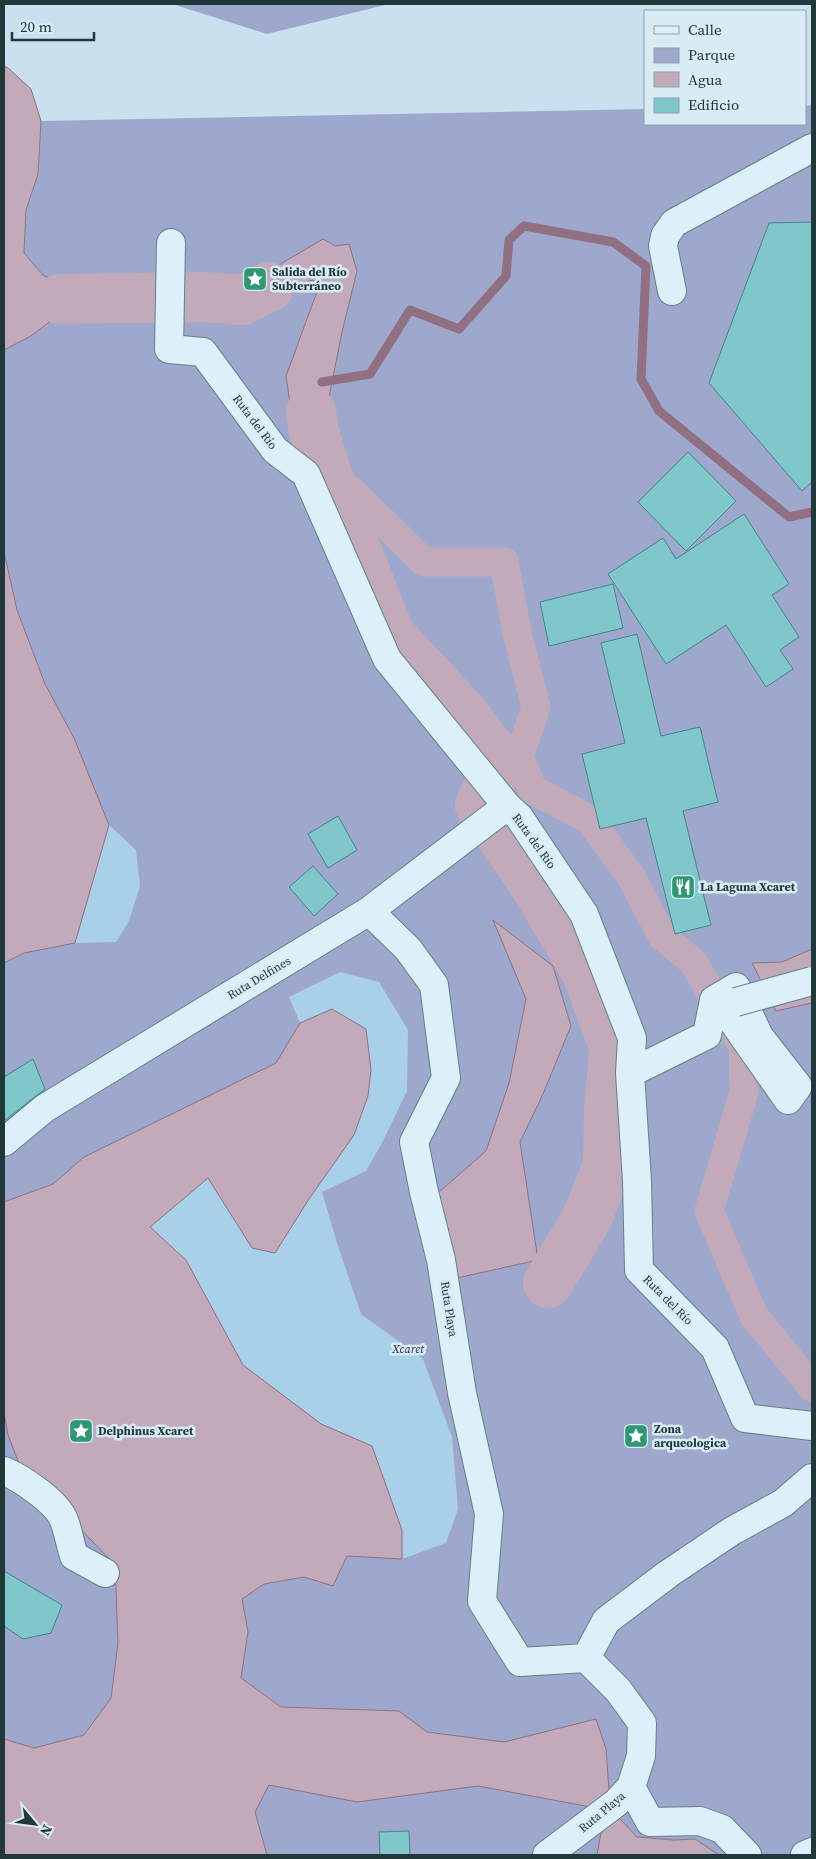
<svg xmlns="http://www.w3.org/2000/svg" width="816" height="1859" viewBox="0 0 816 1859" font-family="'Source Serif 4',serif">
  <rect width="100%" height="100%" fill="#c9e1ee"/>
  <path fill="#9da8cc" d="M172 4H389L267 34Z
    M812 105V1855H267L255 1811 84 1735 34 1748 4 1739V963L24 953 75 943 74 738 45 684 17 610 4 552V350L31 336 60 283 43 275 24 253 26 210 38 174 41 121 645 109V124H805V106Z"/>
  <path fill="#a8d0e9" d="M109 825 136 850 140 886 129 921 116 942 75 943Z
    M340 972 379 982 408 1030 407 1091 382 1143 366 1171 322 1192 337 1243 361 1314 423 1359 452 1437 458 1509 446 1543 402 1559V1530L372 1446 322 1424 243 1365 186 1260 150 1227 208 1178 252 1247 275 1253 309 1199 332 1009 300 1023 289 997Z"/>
  <path fill="#c2aaba" stroke="#917084" d="M4 67H7L31 89 41 121 38 174 26 210 24 253 43 275 60 283V314L31 336 4 350Z
    M323 239 335 246 349 244 357 271 342 332 325 417 349 462 328 478 306 449 290 403 286 376 318 289 313 280 294 285 274 304 241 314 200 313 206 281 227 288 255 279Z
    M4 552 17 610 45 684 74 738 109 825 75 943 24 953 4 963Z
    M493 920 553 966 571 1026 543 1094 520 1142 538 1260 448 1280 430 1200 486 1151 509 1083 526 999Z
    M812 949V967L761 981 752 963 782 962Z
    M812 987V1003L776 1011 770 1000Z
    M332 1009 366 1029 371 1070 368 1096 354 1135 309 1199 275 1253 252 1248 208 1178 150 1227 186 1260 243 1365 321 1424 372 1446 402 1530V1559L347 1556 333 1586 304 1577 264 1584 242 1599 248 1632 241 1678 281 1707 399 1711 427 1732 504 1742 596 1719 606 1749 609 1790 596 1808 478 1786 357 1802 269 1785 255 1812 267 1855H4V1739L34 1748 84 1735 111 1698 118 1643 115 1565 20 1466 8 1435 4 1413V1202L53 1184 84 1157 276 1063 300 1023Z
    M619 1818 637 1837 674 1840 695 1839 719 1855H597L603 1822Z"/>
  <g fill="none" stroke-linecap="round" stroke-linejoin="round">
    <path stroke="#917084" stroke-width="9" d="M322 382 370 374 410 310 459 329 506 276 509 240 524 226 613 242 646 266 641 379 659 411 789 517 812 512"/>
    <path stroke="#c2aaba" stroke-width="29" d="M328 478 352 491 424 562H504L518 637 536 707 519 757 533 790 589 819 632 878 662 936 693 962 743 1046 744 1092 709 1211 754 1316 812 1387"/>
    <path stroke="#c2aaba" stroke-width="50" d="M60 299 203 297 242 300 269 287
      M311 412 314 432 328 478 390 635 462 712 491 750 497 767 480 805 537 888 587 973 615 1049 609 1106 608 1165 587 1218 548 1283"/>
  </g>
  <path fill="#80c7cb" stroke="#448689" d="M812 222V482L802 491 709 383 769 223Z
    M688 452 736 501 686 551 638 502Z
    M744 514 789 584 772 595 799 637 780 650 793 669 766 687 726 625 666 664 608 574 663 538 676 559Z
    M613 584 623 628 549 646 540 602Z
    M637 634 661 736 700 727 718 802 683 811 711 925 675 934 646 818 600 829 582 754 625 743 601 643Z
    M338 816 357 850 328 868 308 834Z
    M313 866 338 894 314 916 289 887Z
    M33 1059 45 1089 4 1121V1077Z
    M4 1571 62 1605 51 1633 23 1639 4 1626Z
    M409 1831 410 1855H380L379 1832Z"/>
  <g fill="none" stroke-linecap="round" stroke-linejoin="round">
    <defs>
      <path id="minor" d="M171 243 169 349 203 352 275 450 306 474 387 659 507 806 519 817 584 914 632 1038 630 1073 637 1181 639 1270 715 1348 745 1418 812 1426
        M672 291 663 246 665 236 674 223 812 148
        M369 911 408 949 434 985 446 1078 414 1142 424 1192 441 1260 462 1393 489 1514 482 1601 520 1662 586 1658 606 1621 668 1574 732 1531 783 1503 812 1478
        M630 1073 707 1035 714 1000 736 987 759 1036 798 1086 788 1100 729 1016 736 1002
        M4 1142 45 1108 369 911 507 806
        M4 1471C21 1478 55 1501 63 1518 68 1529 70 1544 74 1556L105 1573
        M631 1787 650 1822 700 1821 722 1829 747 1855
        M547 1855 616 1803 631 1787 641 1756 642 1723 618 1690 586 1658
        M805 1855 812 1852"/>
    </defs>
    <use href="#minor" stroke="#5e838a" stroke-width="30"/>
    <use href="#minor" stroke="#ddeff8" stroke-width="28"/>
    <defs>
      <path id="minor-bridge" d="M736 1002 812 981"/>
    </defs>
    <use href="#minor-bridge" stroke="#5e838a" stroke-width="30" stroke-linecap="butt"/>
    <use href="#minor-bridge" stroke="#ddeff8" stroke-width="28"/>
  </g>
  <defs>
    <symbol id="sight-square" viewBox="-11 -11 22 22"><rect x="-9" y="-9" width="18" height="18" rx="4" fill="#2f9872" stroke="#d9ebf5"/><path d="M0-6L1.8-2.2L6-1.7L2.9 1.2L3.7 5.4L0 3.3L-3.7 5.4L-2.9 1.2L-6-1.7L-1.8-2.2Z" fill="#fff"/></symbol>
    <symbol id="restaurant-square" viewBox="-11 -11 22 22"><rect x="-9" y="-9" width="18" height="18" rx="4" fill="#2f9872" stroke="#d9ebf5"/><path d="M-5-6h1v4h1v-4h1v4h1v-4h1v5L-1.5 .5V6h-2V.5L-5-1ZM5-6V6H3V1.5H1.5Q1.5-4 5-6Z" fill="#fff"/></symbol>
  </defs>
  <g fill-rule="evenodd">
    <use href="#sight-square" x="241" y="265" width="28" height="28"/>
    <use href="#restaurant-square" x="669" y="873" width="28" height="28"/>
    <use href="#sight-square" x="67" y="1417" width="28" height="28"/>
    <use href="#sight-square" x="622" y="1422" width="28" height="28"/>
  </g>
  <g text-anchor="middle" stroke-width="5" stroke-linejoin="round" paint-order="stroke">
    <g font-size="12" font-weight="bold" fill="#21383b" stroke="#d9ebf5" text-anchor="start">
      <text x="272" y="276">Salida del Río<tspan x="272" dy="14">Subterráneo</tspan></text>
      <text x="700" y="891">La Laguna Xcaret</text>
      <text x="654" y="1433">Zona<tspan x="654" dy="14">arqueologica</tspan></text>
      <text x="98" y="1435">Delphinus Xcaret</text>
    </g>
    <g font-size="12" fill="#21383b" stroke="#d9ebf5">
      <text transform="translate(255 422) rotate(53)" y="4">Ruta del Río</text>
      <text transform="translate(534 841) rotate(54)" y="4">Ruta del Río</text>
      <text transform="translate(259 978) rotate(-31)" y="4">Ruta Delfines</text>
      <text transform="translate(668 1300) rotate(45)" y="4">Ruta del Río</text>
      <text transform="translate(449 1309) rotate(81)" y="4">Ruta Playa</text>
      <text transform="translate(602 1812) rotate(-40)" y="4">Ruta Playa</text>
    </g>
    <g font-size="12" font-style="italic" fill="#282d57" stroke="#d9ebf5">
      <text x="408" y="1353">Xcaret</text>
    </g>
  </g>
  <rect width="816" height="1859" fill="none" stroke="#21383b" stroke-width="10"/>
  <rect x="644" y="10" width="162" height="115" fill="#d9ebf5" stroke="#8fa3ab"/>
  <rect x="654" y="26" width="25" height="8" fill="#ddeff8" stroke="#8fa3ab"/>
  <text x="688" y="35" font-size="15" fill="#21383b">Calle</text>
  <rect x="654" y="48" width="25" height="15" fill="#9da8cc" stroke="#8fa3ab"/>
  <text x="688" y="60" font-size="15" fill="#21383b">Parque</text>
  <rect x="654" y="72" width="25" height="15" fill="#c2aaba" stroke="#8fa3ab"/>
  <text x="688" y="85" font-size="15" fill="#21383b">Agua</text>
  <rect x="654" y="98" width="25" height="15" fill="#80c7cb" stroke="#8fa3ab"/>
  <text x="688" y="110" font-size="15" fill="#21383b">Edificio</text>
  <g transform="translate(35 1824) rotate(119)" stroke="#d9ebf5" stroke-width="4" paint-order="stroke">
  <path d="M0-4L9 19L0 12L-9 19Z" fill="#21383b"/>
  <text y="-8" font-size="14" font-weight="bold" text-anchor="middle" fill="#21383b">N</text>
  </g>
  <path d="M12 32v8h82v-8" fill="none" stroke="#21383b" stroke-width="2.5"/>
  <text x="20" y="32" font-size="15" fill="#21383b" stroke="#d9ebf5" stroke-width="4" paint-order="stroke">20 m</text>
</svg>
